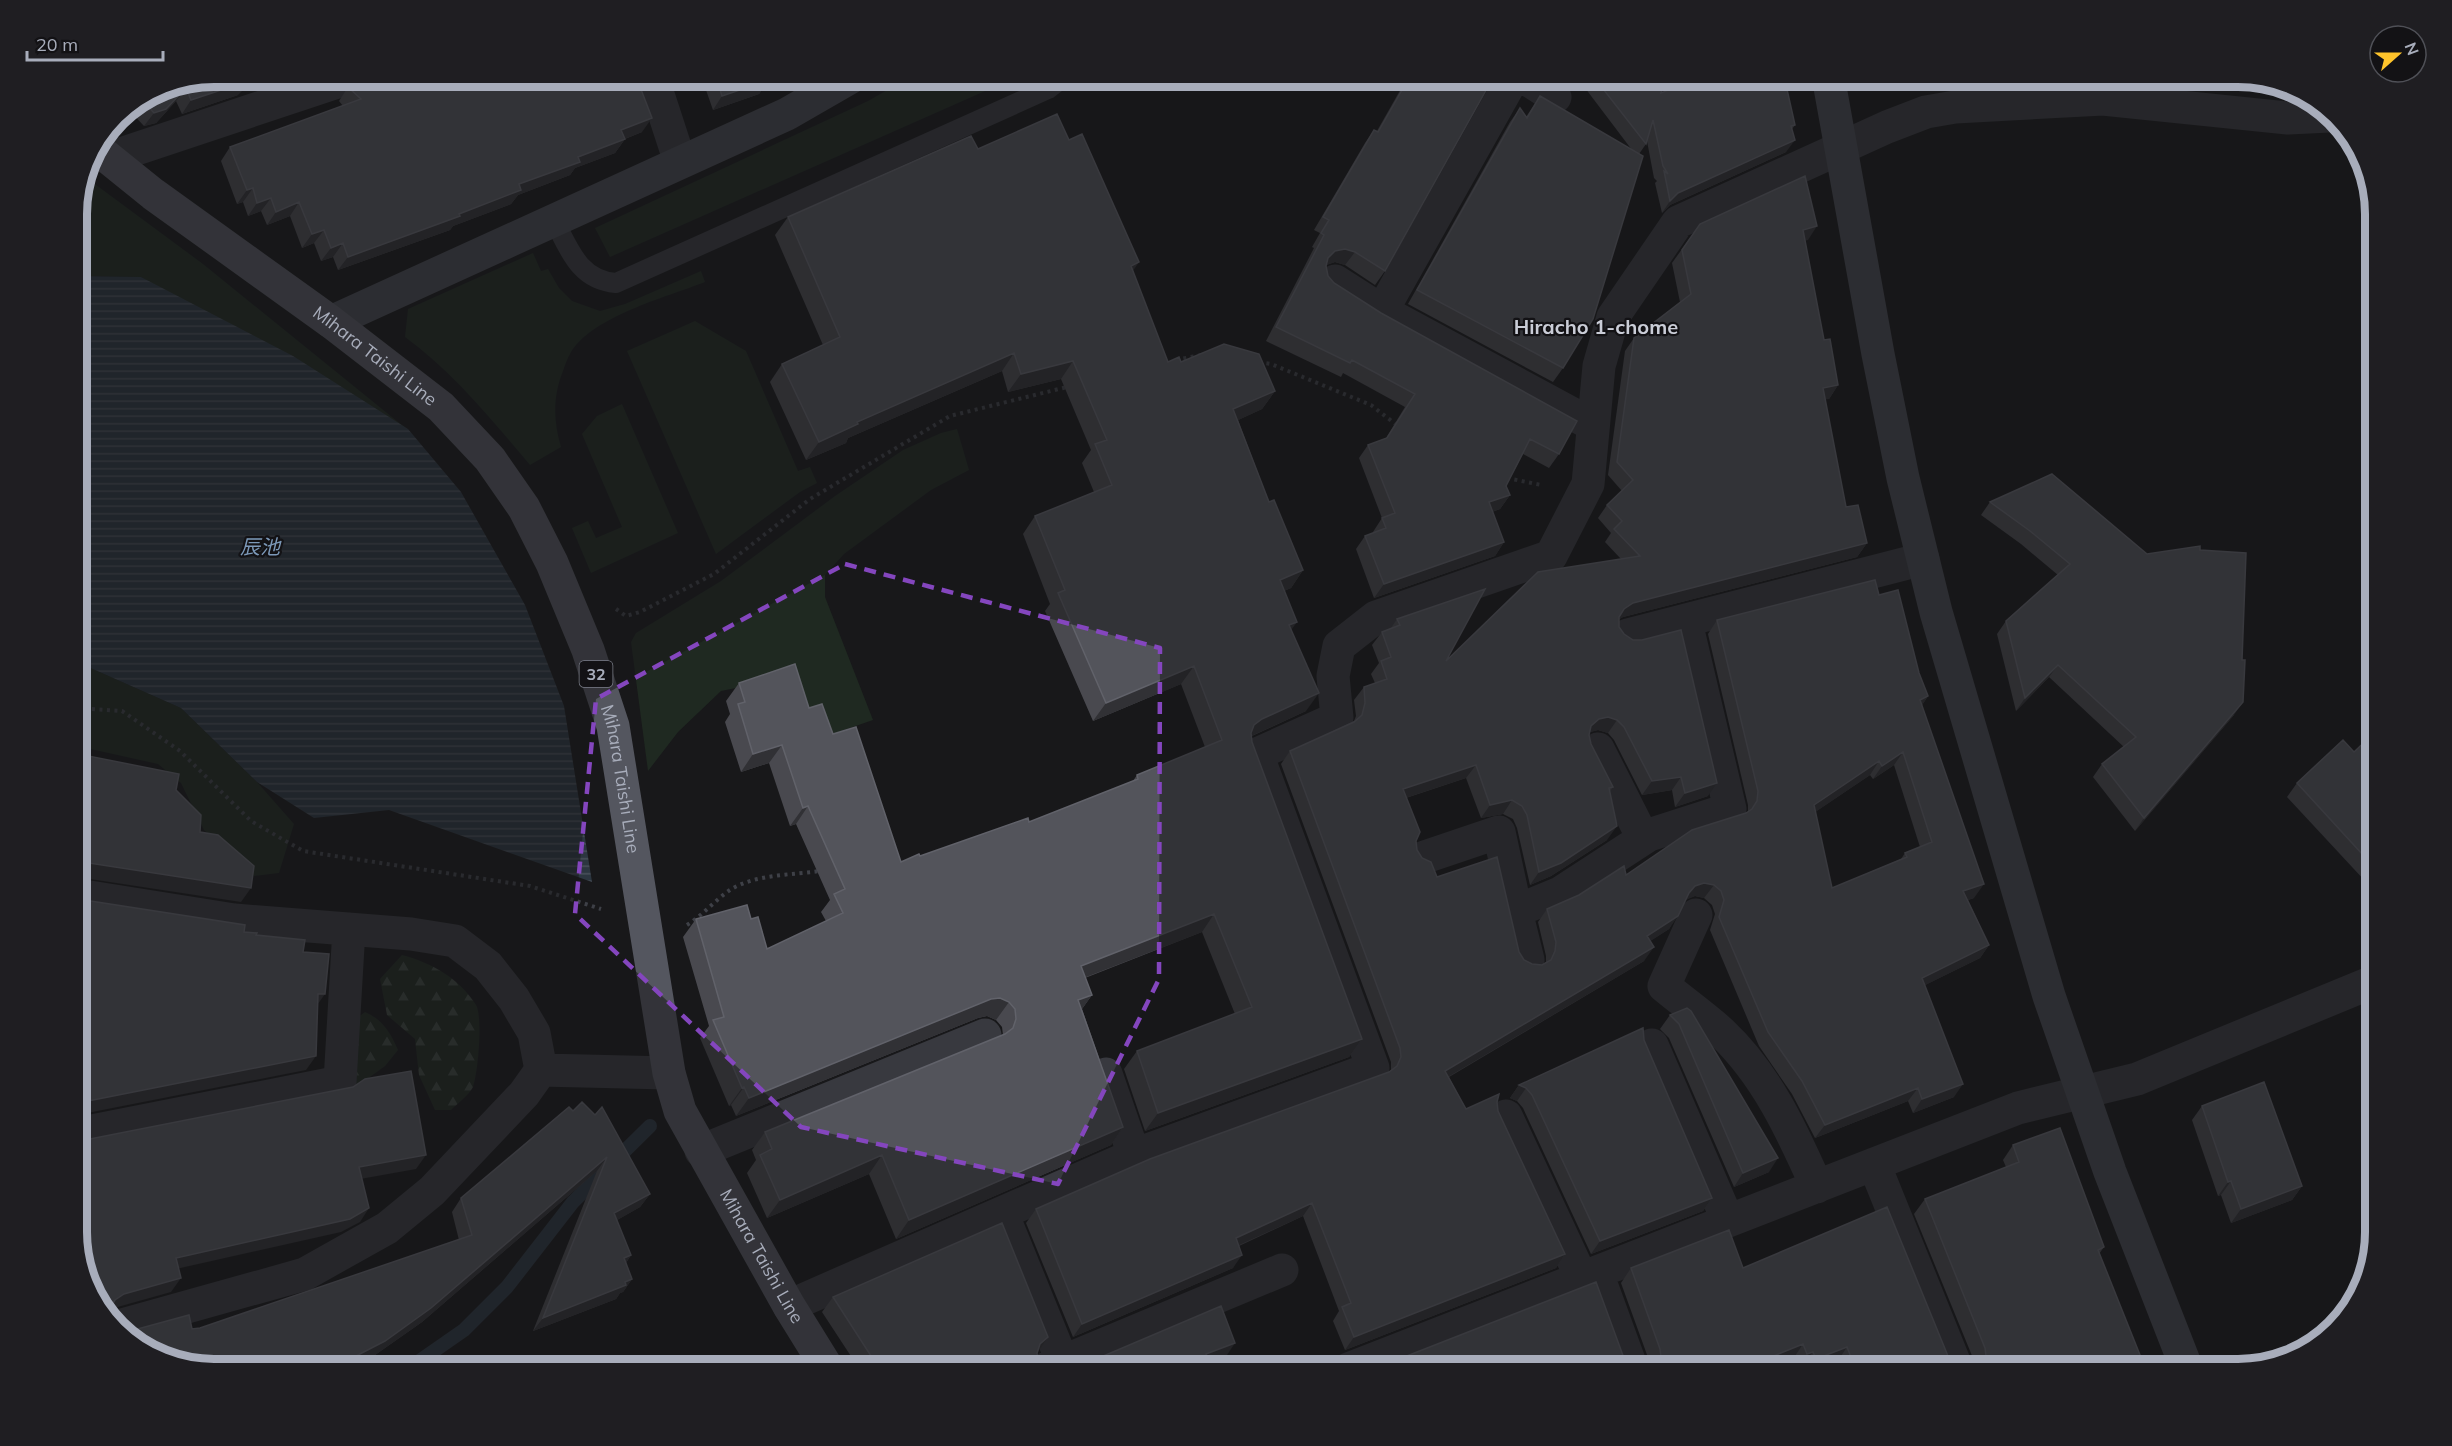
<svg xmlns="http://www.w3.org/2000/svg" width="2452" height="1446" viewBox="0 0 2452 1446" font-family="Mulish,'Noto Sans JP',sans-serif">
  <defs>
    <pattern id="forest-firs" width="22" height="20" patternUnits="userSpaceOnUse" patternTransform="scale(1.5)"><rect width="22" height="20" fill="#1f2921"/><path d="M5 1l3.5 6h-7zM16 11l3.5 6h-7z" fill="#3d453f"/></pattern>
    <pattern id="water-rules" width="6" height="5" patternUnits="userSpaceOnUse" patternTransform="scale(1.5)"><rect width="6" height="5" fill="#2c3640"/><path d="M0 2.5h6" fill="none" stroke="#48505a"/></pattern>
  </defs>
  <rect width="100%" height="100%" fill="#18181a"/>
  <path fill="#1f2921" d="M912 76 998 77 1001 84 610 257 595 228 868 101Z
    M84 176 203 264 408 430 141 277 77 276V206Z
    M533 253 541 271 548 269 559 288 572 301 600 311 625 304 701 271 705 282C667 297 590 317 570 354 567 359 565 365 563 371 553 396 553 420 561 447L530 465C492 420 453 372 405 337L408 309Z
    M695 321 746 351 798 471 810 467 817 483 800 492 716 554 627 351Z
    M622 404 678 533 591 573 572 528 588 521 596 538 622 527 582 434 597 416Z
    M957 429 969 470 931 490 844 554 825 575V597L873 720 815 740 780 679 721 691 678 732 648 771 631 642 636 633 721 581 835 496 903 450 941 433Z
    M77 662 181 708 257 782 294 824 279 873 254 876 204 830 181 783 158 764 77 746Z"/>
  <path fill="url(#forest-firs)" d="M402 955C432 963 459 978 476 1005 483 1017 478 1073 473 1087 469 1095 457 1104 451 1110H435L419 1075 415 1039 387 1015 380 979Z
    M365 1012C383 1020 390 1032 398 1050L385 1066 356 1087 348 1025Z"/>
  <path fill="url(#water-rules)" d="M77 276 141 277 293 356 408 429 461 492 525 605 564 706 592 882 389 810 314 818 257 782 181 708 77 662Z"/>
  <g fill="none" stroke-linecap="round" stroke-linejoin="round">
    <path stroke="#2c3640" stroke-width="14" d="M408 1369 464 1330 507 1287 573 1202 650 1126"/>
    <path stroke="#3e4047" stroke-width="4" stroke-dasharray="3 4.5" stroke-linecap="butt" d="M1176 360 1201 355
      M1259 362 1271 364 1371 405 1398 426
      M1507 478 1541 485
      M616 609 626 616 640 612 714 574 810 499 950 416 1067 387
      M77 708 122 711 180 751 251 821 303 851 530 886 601 909
      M687 925C703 915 715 900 730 890 755 874 792 875 820 871"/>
    <path stroke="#38393f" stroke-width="20" d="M554 220C569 249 579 280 616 283L1048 89 1065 76"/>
    <path stroke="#38393f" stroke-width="33" d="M652 76 680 162
      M1522 76 1555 97
      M109 158 355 76
      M1335 281 1382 311 1593 425
      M1382 311 1514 76
      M1628 635 1923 559
      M1598 749 1643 838
      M1425 857 1499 832 1516 911 1560 893 1649 835 1730 809 1686 622
      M77 895 234 920 411 934 455 941 488 966 514 999 534 1033 541 1070 524 1094 432 1191 387 1228 305 1274 119 1326
      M1516 911 1528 960
      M1696 915 1664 986C1682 1001 1703 1016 1721 1032 1766 1074 1792 1131 1817 1187
      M1652 1045 1728 1221
      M541 1070 669 1073
      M1106 1074 1134 1155
      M1506 1116 1582 1279
      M77 1134 340 1082 349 929
      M701 1151 985 1035
      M1874 1164 1957 1369
      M1002 1213 1063 1363
      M1597 1273 1632 1369
      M789 1306 1134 1155 1373 1068 1257 754 1337 718 1333 676 1339 646 1376 617 1551 556 1588 484 1599 366 1613 317 1678 222 1887 127 1926 112 1955 107 2103 99 2288 118 2329 116
      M1045 1369 1282 1270
      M1348 1369 2018 1108 2137 1079 2375 981"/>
    <path stroke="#464850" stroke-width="33" d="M1828 76 1878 354 1903 478 1936 612 2049 996 2110 1172 2187 1369
      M331 322 787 114 853 76"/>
    <path stroke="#54565f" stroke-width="33" id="s1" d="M96 148 153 194 331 322 441 407 490 459 524 508 552 563 588 650 613 726 669 1073 680 1111 789 1306 828 1369"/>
  </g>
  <path fill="#49494f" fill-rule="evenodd" d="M214 76 238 95 182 114 176 101 156 123 144 126 128 109 162 87Z
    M373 76H646L639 86 642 132 625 139 615 153 575 168 570 175 518 195 511 204 453 226 450 230 338 270 333 257 321 261 314 243 302 248 290 216 267 225 261 211 248 216 243 202 237 204 221 161 230 147 343 106 339 101 348 87 371 80 373 78Z
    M696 76H768L769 80 759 94 713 110 706 90 701 91Z
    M1394 76H1494L1385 271 1375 285 1345 265 1335 262 1326 265 1328 276 1334 283 1559 454 1549 468 1523 454 1506 486 1510 495 1500 509 1492 512 1504 542 1495 556 1374 598 1356 549 1365 536 1373 533V532L1382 518 1359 458 1368 445 1386 438 1405 407 1343 373 1341 377 1266 341 1314 248 1312 247 1320 233 1314 230 1365 143 1374 130 1377 131 1402 87Z
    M1576 76H1662L1661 93 1795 125 1792 129 1786 152 1670 205 1662 213 1655 183 1657 181 1654 178 1647 141 1646 144 1639 154 1563 368 1553 382 1408 304 1510 122 1520 108 1526 117 1540 96 1632 150Z
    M1069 140 1133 271 1168 362H1181L1275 391 1262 409 1238 420 1269 502 1303 570 1291 588 1284 591 1306 711 1252 736V742L1362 1039 1349 1057 1145 1131 1124 1069 1137 1051 1235 1014 1202 932 1085 978 1092 995 1082 1009 1123 1127 1111 1145 896 1239 869 1174 767 1218 747 1173 756 1160 752 1150 765 1132 1003 1035 1002 1027 996 1020 987 1016 978 1018 736 1116 731 1105 729 1106 700 1038 709 1026 683 937 696 919H751L767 949 826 921 821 912 830 900 796 824 790 826 769 763 741 772 725 722 730 714 726 701 739 683 809 708 833 734 901 862 1029 822 1133 781 1137 775 1205 747 1181 684 1093 721 1045 611 1050 604 1023 534 1035 516 1094 492 1082 463 1091 450 1061 379 1008 392 1002 371 848 438 846 443 806 460 770 382 782 364 823 345 775 235 788 217 978 149Z
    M1700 224 1808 240H1805L1824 340 1838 385 1829 399H1825L1846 507 1867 543 1857 557 1623 617 1619 619V627L1708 796 1675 807 1672 790 1642 795 1614 740 1608 733 1598 730 1590 732 1589 735 1591 744 1613 787 1610 791 1607 840 1551 876 1530 885 1517 828 1513 819 1503 814 1481 818 1466 778 1406 798 1416 841 1417 850 1437 877 1519 952 1524 960 1532 964 1542 965 1546 962V956L1538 922 1547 909 1626 875 1748 812V805L1708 634 1717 620 1879 595 1919 673 1928 696 1922 705 1974 898 1968 900 1989 945 1980 958 1925 985 1954 1097 1913 1113 1908 1101 1815 1138 1792 1094 1759 1046 1710 930 1715 914 1712 905 1704 898 1695 896 1686 899 1669 929 1650 941 1644 961 1449 1077 1466 1109 1497 1102 1498 1111 1565 1254 1556 1268 1345 1350 1333 1321 1339 1311 1303 1216 1239 1246 1233 1268 1073 1337 1026 1223 1036 1209 1389 1072 1391 1070V1062L1281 764 1290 751 1354 721 1356 716 1354 700 1364 687 1375 683 1371 674 1379 663 1372 645 1382 632 1391 628 1397 619 1446 661 1621 559 1605 542 1611 533 1598 518 1607 505 1622 491 1608 475 1625 351 1634 338 1680 302 1672 263ZM1894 765 1920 847 1905 853 1901 859 1832 888 1815 812 1870 775 1873 779Z
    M2052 474 2234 715 2135 831 2093 777 2102 764 2124 747 2049 677 2016 711 1997 634 2006 621 2058 575 2021 544 1981 515 1990 502Z
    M2354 752 2375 868 2366 882 2287 797 2297 783Z
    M2375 873V906L2361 890 2370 877Z
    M1687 1008 1769 1172 1734 1187 1669 1038 1660 1029 1670 1015Z
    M1644 1040 1712 1198 1703 1211 1591 1254 1523 1108 1517 1101 1510 1098 1519 1085Z
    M2202 1106 2302 1186 2292 1200 2231 1223 2221 1195 2218 1196 2192 1120Z
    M569 1107 650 1194 640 1207 617 1220 631 1255 626 1263 632 1279 623 1292 620 1293 616 1299 533 1331 597 1171 422 1322 375 1355 346 1370H214L192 1329 200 1328 459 1240 452 1212 461 1198Z
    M2013 1145 2104 1247 2099 1254 2146 1370H1975V1363L1914 1214 1925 1199 2006 1167 2003 1160Z
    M1631 1268H1743L1950 1361 1956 1370H1840L1837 1362 1817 1370H1805L1803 1366 1797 1369 1793 1359 1766 1370H1650V1363L1621 1283Z
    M833 1297 1038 1352 1037 1353 1038 1361 1045 1370H860L822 1312Z"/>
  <path fill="#313135" d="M253 76H257L238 95 182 114 191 100Z
    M644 76H646L637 89V79Z
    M716 76 706 90 701 91 711 78Z
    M769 80 759 94 713 110 722 96Z
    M186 88 176 101 156 123 144 126 154 113Z
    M652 118 642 132 612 144 621 130Z
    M625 139 615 153 575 168 570 175 518 195 511 204 453 226 450 230 338 270 348 257 459 214 519 184 578 157Z
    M1795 140 1786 152 1670 205 1662 213 1670 201 1678 193Z
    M253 188 243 202 237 204 247 190Z
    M271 198 261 211 248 216 257 203Z
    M299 202 290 216 267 225 276 212Z
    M1817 226 1808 240 1794 243 1803 230Z
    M324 230 314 243 302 248 312 234Z
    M343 243 333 257 321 261 331 248Z
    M1345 249 1355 252 1345 265 1335 262 1326 265 1328 258 1335 251Z
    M1139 262 1126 281 1131 266Z
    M1014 353 1002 371 848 438 846 443 806 460 819 442 857 422Z
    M1073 361 1061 379 1008 392 1021 374Z
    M1838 385 1829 399 1813 401 1823 388Z
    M1275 391 1262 409 1221 428 1233 409Z
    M1510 495 1500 509 1479 516 1489 502Z
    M1504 542 1495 556 1374 598 1384 584Z
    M1867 543 1857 557 1623 617 1615 622 1624 609 1633 603Z
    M1303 570 1291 588 1267 598 1280 580Z
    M1297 622 1284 640 1289 625Z
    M2058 665 2049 677 2016 711 2025 698Z
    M1194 666 1181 684 1093 721 1106 703Z
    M1319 693 1306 711 1249 737 1254 725 1262 719Z
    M1928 696 1919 710 1920 700Z
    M2243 702 2234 715 2135 831 2144 818Z
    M1608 717 1617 720 1608 733 1598 730 1590 732 1582 739 1591 726 1599 719Z
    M782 745 769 763 741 772 753 754Z
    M1903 752 1894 765 1873 779 1882 766Z
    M1879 761 1870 775 1805 819 1814 805Z
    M1476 765 1466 778 1393 802 1403 789Z
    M1681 777 1672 790 1642 795 1652 781Z
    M1717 783 1708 796 1675 807 1685 793Z
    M1512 800 1503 814 1481 818 1490 805Z
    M808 806 796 824 790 826 803 808Z
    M1617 826 1607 840 1551 876 1530 885 1539 872Z
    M89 863 251 888 241 902 77 877V866L79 864Z
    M1704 883 1714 885 1704 898 1695 896 1686 900 1689 893 1695 886Z
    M1984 884 1974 898 1954 904 1963 891Z
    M1214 914 1202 932 1068 984 1081 966Z
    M1678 916 1669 929 1638 949 1647 936Z
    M1989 945 1980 958 1913 991 1922 978Z
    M1654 947 1644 961 1436 1084 1445 1071Z
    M318 994H325L315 1008Z
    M1092 995 1079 1013 1078 1000Z
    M1000 998 1009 1002 996 1020 987 1016 978 1018 736 1116 749 1098 991 999Z
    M1362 1039 1349 1057 1145 1131 1158 1113Z
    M316 1056 306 1070 77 1115V1105L83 1102Z
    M1963 1084 1954 1097 1913 1113 1922 1099Z
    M1519 1085 1526 1088 1517 1101 1510 1098Z
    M744 1087 731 1105 729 1106 742 1088Z
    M1918 1088 1908 1101 1815 1138 1825 1125Z
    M1123 1127 1111 1145 896 1239 909 1220Z
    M426 1155 416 1169 349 1181 359 1167Z
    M882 1155 869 1174 767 1218 780 1200Z
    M607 1157 597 1171 422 1322 375 1355 346 1370H329Z
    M1778 1158 1769 1172 1734 1187 1743 1173Z
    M2231 1181 2221 1195 2218 1196 2228 1182Z
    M2302 1186 2292 1200 2231 1223 2241 1209Z
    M650 1194 640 1207 605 1227 614 1213Z
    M1712 1198 1703 1211 1591 1254 1600 1241Z
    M1312 1203 1303 1216 1226 1251 1236 1238Z
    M369 1208 360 1222 341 1232 167 1271 176 1258Z
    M1565 1254 1556 1268 1345 1350 1354 1337Z
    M631 1255 622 1269 624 1258Z
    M1242 1255 1233 1268 1073 1337 1082 1324Z
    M181 1278 171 1292 114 1308 105 1313 115 1300 124 1294Z
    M632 1279 623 1292 620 1293 616 1299 533 1331 543 1318Z
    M1048 1337 1038 1352 1030 1358 1040 1344Z
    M1235 1343 1225 1358 1196 1369 1206 1354Z
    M1803 1344 1793 1359 1766 1370H1739Z
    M1847 1347 1837 1362 1817 1370H1809L1816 1359Z
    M1813 1352 1803 1366 1797 1369 1807 1354Z"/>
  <path fill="#53545b" stroke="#61626a" stroke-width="1.5" fill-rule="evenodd" d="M214 76H253L248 81 191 100 186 88 166 109 154 113 142 100 162 87Z
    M376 76H644L637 79 652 118 621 130 625 139 578 157 580 162 519 184 521 190 459 214 460 216 348 257 343 243 331 248 324 230 312 234 299 202 276 212 271 198 257 203 253 188 247 190 230 147 361 99 348 87 371 80Z
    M716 76H768L769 80 722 96Z
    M1410 76H1494L1385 271 1355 252 1345 249 1335 251 1328 258 1326 266 1328 276 1334 283 1381 313 1577 421 1559 454 1530 439 1506 486 1510 495 1489 502 1504 542 1384 584 1365 536 1386 528 1382 518 1395 513 1368 445 1387 438 1415 394 1352 360 1350 363 1276 327 1324 235 1321 233 1329 220 1323 217 1374 130 1378 132Z
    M1593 76H1662L1665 80 1661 93 1703 76H1784L1795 125 1791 126 1795 140 1678 193 1670 201 1664 171 1668 174 1663 166 1653 120 1646 144Z
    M1540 96 1643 156 1593 319 1563 368 1417 290 1520 108 1527 118Z
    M1057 114 1069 140 1082 134 1139 262 1131 266 1168 362 1179 357 1181 362 1224 344 1259 354 1275 391 1233 409 1269 502 1274 500 1303 570 1280 580 1297 622 1289 625 1319 693 1262 719 1254 725 1251 733 1252 742 1362 1039 1158 1113 1137 1051 1252 1007 1214 914 1081 966 1092 995 1078 1000 1123 1127 909 1220 882 1155 780 1200 760 1155 772 1149 765 1132 1005 1034 1013 1028 1016 1019 1015 1009 1009 1002 1000 998 991 999 749 1098 744 1087 742 1088 713 1020 724 1017 696 919 747 905 751 919 758 917 767 949 843 913 834 894 845 889 808 806 803 808 782 745 753 754 738 704 745 702 739 683 795 664 809 708 822 704 833 734 856 727 901 862 919 854 920 856 1028 818 1029 822 1138 779 1137 775 1222 740 1194 666 1106 703 1058 593 1065 590 1035 516 1112 485 1095 444 1107 440 1073 361 1021 374 1014 353 857 422 858 424 819 442 782 364 840 337 788 217 971 136 978 149Z
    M1805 176 1817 226 1803 230 1824 340 1830 339 1838 385 1823 388 1846 507 1858 505 1867 543 1633 603 1624 609 1619 617V627L1624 634 1633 640H1642L1681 630 1717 783 1685 793 1681 777 1652 781 1624 727 1617 720 1608 717 1599 719 1591 726 1589 735 1591 744 1613 787 1609 788 1617 826 1561 863 1539 872 1527 815 1522 806 1512 800 1490 805 1476 765 1403 789 1420 832 1416 841 1417 850 1422 858 1431 862 1437 877 1497 857 1519 952 1524 960 1532 964 1542 965 1551 960 1555 951 1556 942 1547 909 1579 895 1624 866 1626 875 1692 830 1746 813 1752 809 1757 801 1758 791 1717 620 1875 580 1879 595 1898 590 1919 673 1928 696 1920 700 1984 884 1963 891 1989 945 1922 978 1963 1084 1922 1099 1918 1088 1825 1125 1802 1081 1768 1032 1719 917 1724 900 1721 891 1714 885 1704 883 1695 886 1689 893 1678 916 1647 936 1654 947 1445 1071 1466 1109 1499 1094 1497 1102 1498 1111 1565 1254 1354 1337 1342 1307 1351 1303 1312 1203 1236 1238 1242 1255 1082 1324 1036 1209 1150 1159 1389 1072 1397 1066 1401 1057 1400 1048 1290 751 1354 722 1362 715 1365 703 1364 687 1387 679 1381 661 1391 657 1382 632 1400 625 1397 619 1485 589 1446 661 1538 572 1640 556 1614 529 1622 521 1607 505 1633 480 1617 462 1634 338 1691 294 1682 250 1700 224ZM1903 752 1932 842 1905 853 1907 857 1832 888 1814 805 1879 761 1882 766Z
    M2052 474 2147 554 2200 546V550L2246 553 2242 660H2245L2243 702 2144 818 2102 764 2136 737 2058 665 2025 698 2006 621 2070 564 2030 531 1990 502Z
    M2375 732V868L2297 783 2343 740 2354 752Z
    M77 747 89 749 88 756 179 774 176 790 201 815 200 832 218 835 254 866 251 888 89 863 79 864 77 866Z
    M2375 873V883L2370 877Z
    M77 897 84 900 245 925 244 932 257 933 256 935 305 940 303 952 329 954 325 994H318L316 1056 83 1102 77 1105Z
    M1687 1008 1691 1011 1778 1158 1743 1173 1679 1024 1670 1015Z
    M1643 1028 1644 1040 1712 1198 1600 1241 1532 1095 1526 1088 1519 1085Z
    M411 1071 426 1155 359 1167 369 1208 350 1219 176 1258 181 1278 124 1294 115 1300 110 1308 112 1319 100 1308 77 1240V1136L80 1138 90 1139 353 1087 365 1079Z
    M2264 1082 2302 1186 2241 1209 2231 1181 2228 1182 2202 1106Z
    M582 1102 595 1115 602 1107 650 1194 614 1213 631 1255 624 1258 632 1279 625 1282 626 1285 543 1318 607 1157 431 1308 385 1341 329 1370H214L146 1351 123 1330H134L189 1315 192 1329 200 1328 472 1235 461 1198 569 1107 573 1111Z
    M2060 1128 2104 1247 2098 1250 2146 1370H1977L1982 1365 1986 1356 1985 1348 1925 1199 2019 1162 2013 1145Z
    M1887 1207 1950 1361 1956 1370H1856L1847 1347 1816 1359 1813 1352 1807 1354 1803 1344 1739 1370H1652L1657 1366 1661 1357 1660 1349 1631 1268 1729 1230 1743 1268Z
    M1002 1223 1048 1337 1040 1344 1037 1353 1038 1361 1045 1370H880L833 1297Z
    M1596 1282 1625 1361 1631 1370H1371Z
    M1221 1306 1235 1343 1206 1354 1212 1370H1066L1080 1366Z"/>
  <path d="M0 0H2452V1446H0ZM845 564 1160 648 1159 979 1058 1184 801 1127 575 914 596 699Z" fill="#18181a" fill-opacity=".55" fill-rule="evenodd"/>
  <path fill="none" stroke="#8446be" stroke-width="4.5" stroke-dasharray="12 8" stroke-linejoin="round" d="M845 564 1160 648 1159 979 1058 1184 801 1127 575 914 596 699Z"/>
  <g text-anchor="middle" stroke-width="4.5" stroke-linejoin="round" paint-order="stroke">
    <rect fill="#131215" stroke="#7b7e89" stroke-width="1.5" x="579.5" y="661" width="33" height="26" rx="4.5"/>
    <g font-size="16" font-weight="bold" fill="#a8adbb">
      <text x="596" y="680">32</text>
    </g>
    <g font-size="18" fill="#a8adbb" stroke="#131215">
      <text dy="6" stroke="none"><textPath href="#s1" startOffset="348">Mihara Taishi Line</textPath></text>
      <text dy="6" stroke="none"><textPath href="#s1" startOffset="852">Mihara Taishi Line</textPath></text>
      <text dy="6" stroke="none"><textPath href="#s1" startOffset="1356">Mihara Taishi Line</textPath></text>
    </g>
    <g font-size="20" font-weight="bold" fill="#cacdd7" stroke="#131215">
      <text x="1596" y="334">Hiracho 1-chome</text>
    </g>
    <g font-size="20" font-style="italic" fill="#7c99b9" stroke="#131215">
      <text x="260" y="554">辰池</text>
    </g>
  </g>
  <path d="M0 0H2452V1446H0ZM214 87H2238A127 127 0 0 1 2365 214V1232A127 127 0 0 1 2238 1359H214A127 127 0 0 1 87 1232V214A127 127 0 0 1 214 87Z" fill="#1f1e22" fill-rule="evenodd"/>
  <path fill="none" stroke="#a8adbb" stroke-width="8" d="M214 87H2238A127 127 0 0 1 2365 214V1232A127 127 0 0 1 2238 1359H214A127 127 0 0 1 87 1232V214A127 127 0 0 1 214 87Z"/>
  <g transform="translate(2398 54) rotate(69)"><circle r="28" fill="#131215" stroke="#4f5057" stroke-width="1.5"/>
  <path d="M0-4.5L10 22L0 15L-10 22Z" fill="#ffc42b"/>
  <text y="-9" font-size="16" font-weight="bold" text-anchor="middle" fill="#a8adbb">N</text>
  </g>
  <path d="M27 51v9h136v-9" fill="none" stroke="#a8adbb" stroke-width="3"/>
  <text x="36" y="51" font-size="18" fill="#a8adbb" stroke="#131215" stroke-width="4.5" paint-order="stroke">20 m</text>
</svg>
